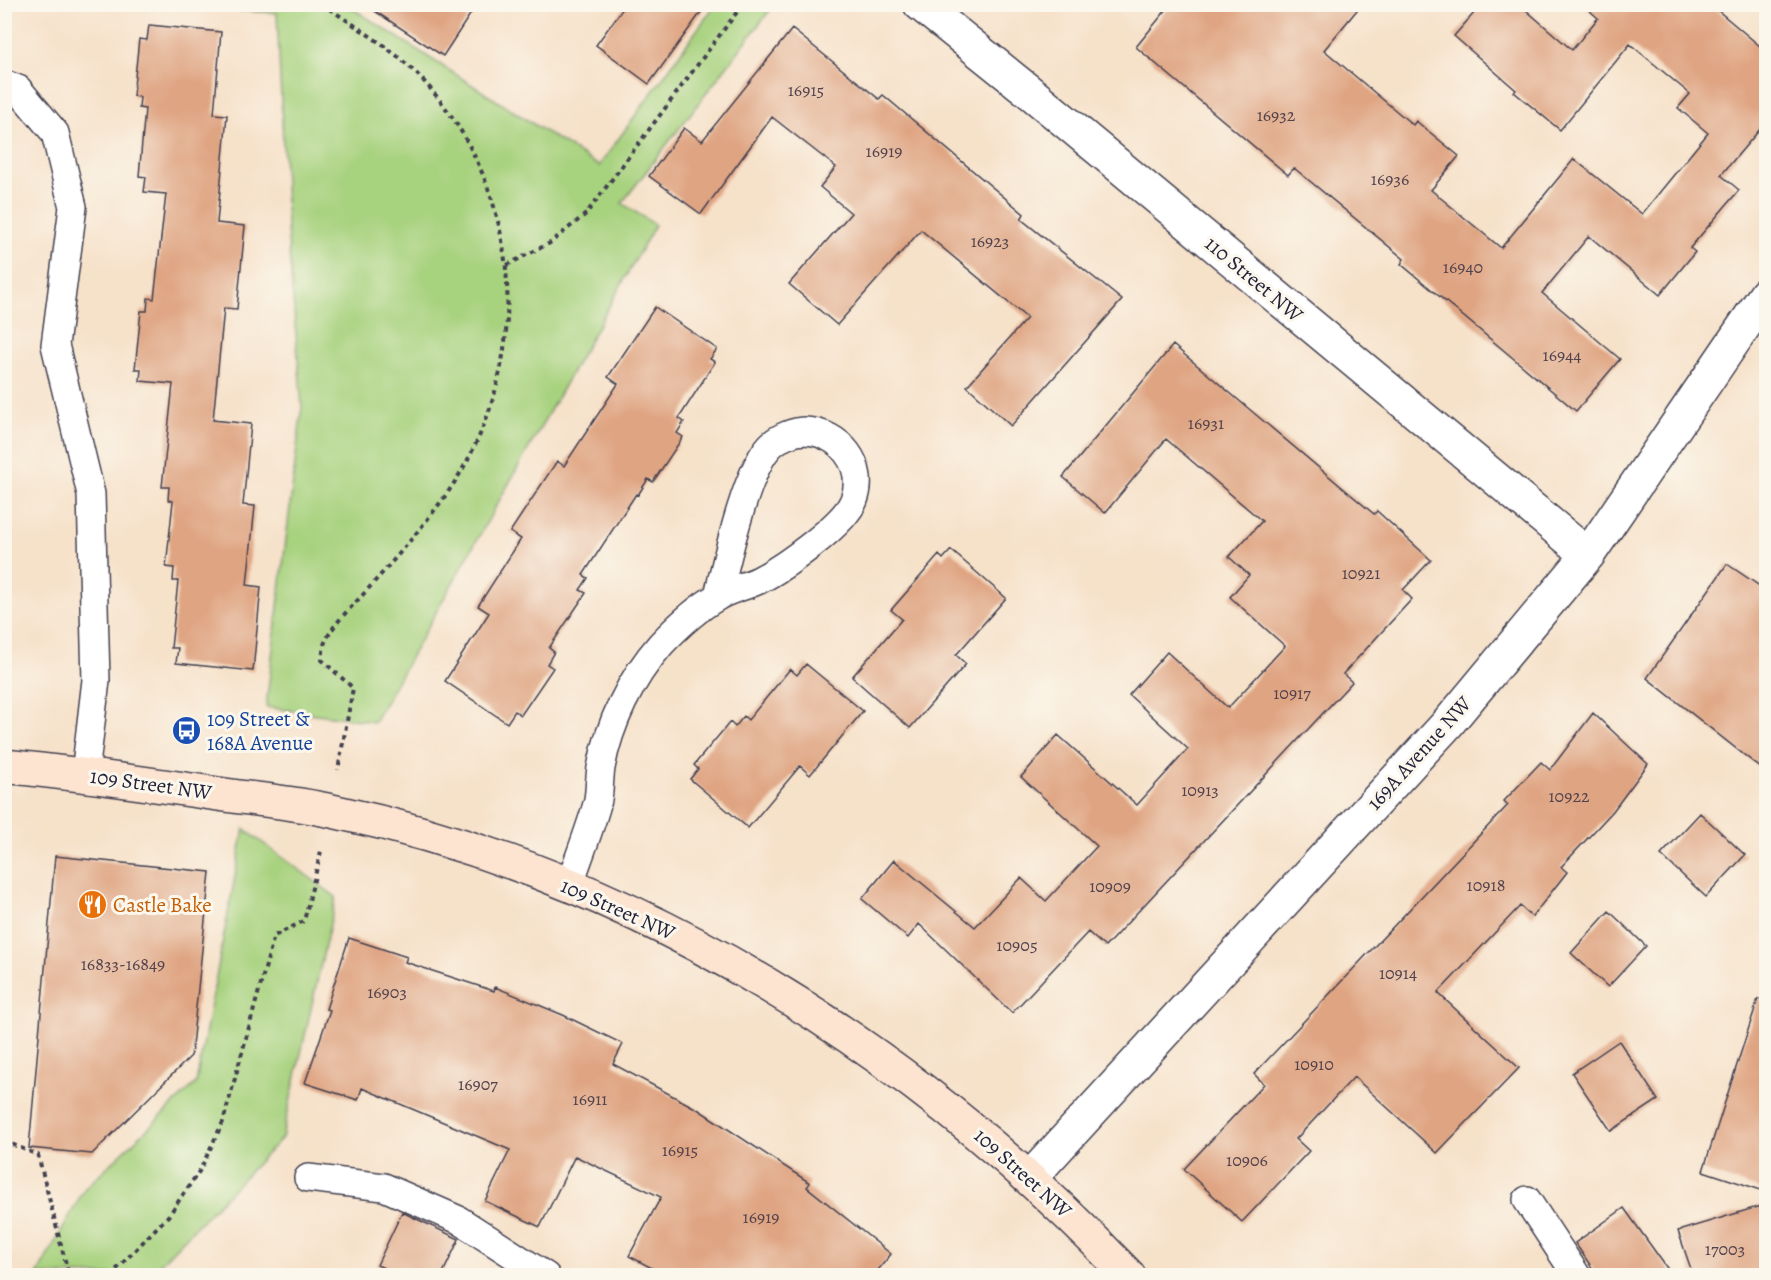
<svg xmlns="http://www.w3.org/2000/svg" width="1771" height="1280" viewBox="0 0 1771 1280" font-family="Alegreya,serif">
  <rect width="100%" height="100%" fill="#fbf7ec"/>
  <filter id="ink" filterUnits="userSpaceOnUse"><feTurbulence type="fractalNoise" baseFrequency=".0167" numOctaves="2"/><feDisplacementMap in="SourceGraphic" scale="12" xChannelSelector="R" yChannelSelector="G"/><feConvolveMatrix kernelMatrix="1 2 1 2 8 2 1 2 1" color-interpolation-filters="sRGB"/></filter>
  <filter id="wash" filterUnits="userSpaceOnUse"><feTurbulence type="fractalNoise" baseFrequency=".008" numOctaves="4" result="noise"/><feDisplacementMap in="SourceGraphic" scale="24" xChannelSelector="R" yChannelSelector="G"/><feGaussianBlur stdDeviation="1.35" result="paint"/><feColorMatrix in="noise" values="0 0 0 0 0 0 0 0 0 0 0 0 0 0 0 0 0 1.4 0 .05"/><feComposite in="paint" operator="in"/></filter>
  <g filter="url(#wash)">
    <rect width="100%" height="100%" fill="#f6e1c9"/>
    <path fill="#a7d27e" stroke="#647a5c" stroke-width="1.5" d="M151 5H347L599 166 715 5H774L622 203 655 225 374 722 266 707 302 406 287 228 277 13Z
      M244 829 336 897 282 1138 149 1275H37L85 1188 196 1083Z"/>
    <g id="blocks">
      <path fill="#dfa482" d="M364 4H477L443 56Z
        M626 4H707L649 84 596 45Z
        M1171 4H1362L1324 50 1413 125 1416 121 1459 156 1431 190 1501 248 1574 159 1642 214 1708 133 1678 108 1690 94 1630 44 1560 130 1514 92 1516 90 1454 36 1482 4H1519L1572 50 1598 18 1582 4H1710L1767 52V121L1721 175 1739 190 1690 248 1695 252 1660 295 1589 236 1542 293 1620 359 1576 411 1401 264 1404 259 1294 168 1288 175 1136 47Z
        M149 25 221 32 214 114 227 115 217 223 245 226 237 309 224 308 213 420 251 424 243 505 255 506 247 585 261 587 253 671 176 663 178 648H171L178 581H173L174 568 166 567 173 501 168 500 169 487H162L173 384 140 381 141 369H135L141 311H147L148 298 154 299 166 194 144 192 146 177 139 176 145 109 139 108 140 97 133 96 139 39 147 40Z
        M792 29 879 99 883 95 1024 214 1021 219 1122 300 1011 426 967 386 1027 318 921 230 837 325 789 284 851 213 820 187 836 167 772 117 701 214 649 176 684 128 702 141Z
        M655 307 717 349 710 359 715 362 679 418 684 422 677 433 683 437 653 482 648 479 638 495 636 494 583 575 588 578 580 590 586 593 549 648 554 652 547 664 553 668 521 715 515 711 507 723 445 681 489 613 478 606 521 539 510 532 557 461 564 466 618 384 608 377Z
        M1173 345 1374 514 1377 511 1431 560 1403 590 1412 599 1343 674 1352 682 1105 947 1088 932 1012 1013 919 924 908 938 862 899 894 860 975 927 1021 878 1046 901 1097 846 1021 777 1058 735 1137 805 1188 749 1129 695 1167 652 1228 708 1285 646 1230 597 1249 575 1229 557 1262 521 1166 439 1105 513 1063 477Z
        M951 550 1006 598 956 655 966 664 910 728 852 677 902 619 891 610 939 555 943 559Z
        M1727 564 1767 591V773L1647 678Z
        M806 664 863 711 810 775 800 766 748 828 690 779 698 769 694 765 730 722 735 727 744 716 748 720 790 669 797 675Z
        M1593 713 1648 764 1613 811 1561 867 1567 872 1532 917 1520 906 1438 993 1519 1068 1437 1153 1354 1077 1296 1139 1309 1151 1242 1222 1184 1169 1264 1084 1254 1074 1508 805 1504 801 1541 762 1550 770Z
        M1700 813 1745 855 1706 897 1661 855Z
        M55 856 210 872 191 1056 92 1154 29 1148Z
        M1609 911 1646 946 1608 987 1571 953Z
        M349 938 407 957 405 962 494 991 495 987 563 1015 623 1044 613 1064 699 1110 810 1183 807 1187 891 1254 874 1275H665L629 1256 661 1197 575 1156 540 1227 485 1201 510 1150 362 1088 358 1100 305 1083 330 1010 326 1009Z
        M1758 999 1767 1001V1192L1703 1171Z
        M1619 1041 1658 1100 1611 1131 1572 1073Z
        M1767 1204V1275H1693L1678 1231Z
        M1624 1208 1672 1275H1597L1575 1243Z
        M402 1212 459 1239 442 1275H401L377 1265Z"/>
    </g>
  </g>
  <g filter="url(#ink)">
    <use href="#blocks" fill-opacity="0" stroke="#423f50" stroke-width="1.5"/>
    <g fill="none" stroke-linecap="round" stroke-linejoin="round">
      <defs>
        <path id="lane" d="M4 84 18 89 55 133 73 207 55 345 91 494 96 680 85 774
          M569 886C578 859 589 832 597 804 600 793 599 780 601 768 609 724 631 678 661 644 678 626 696 609 717 597 729 589 745 587 759 580 783 568 845 524 854 500 867 465 839 432 805 431 794 431 780 437 772 444 747 466 726 562 718 596
          M308 1178 384 1187 459 1220 546 1276
          M1527 1200 1577 1276"/>
        <path id="street" d="M920 4 1031 93 1588 555
          M1030 1178 1449 722 1588 555 1766 294"/>
        <path id="secondary" d="M4 766C79 774 152 784 225 795 261 800 297 803 332 811 639 876 915 1051 1129 1276"/>
      </defs>
      <use href="#lane" stroke="#423f50" stroke-width="30"/>
      <use href="#street" stroke="#423f50" stroke-width="36"/>
      <use href="#secondary" stroke="#423f50" stroke-width="36"/>
      <path stroke="#423f50" stroke-width="4" stroke-dasharray="4.5 4.5" stroke-linecap="butt" d="M322 4C355 26 389 46 417 74 528 188 537 371 443 499 420 530 394 560 368 589 354 605 334 622 325 642 323 647 323 654 322 660L353 688 338 770
        M507 265 550 243 586 214 743 4
        M4 1141 38 1155 69 1276
        M110 1276 169 1215 200 1170 223 1122 274 936 304 921 321 851"/>
      <use href="#lane" stroke="#fff" stroke-width="27"/>
      <use href="#street" stroke="#fff" stroke-width="33"/>
      <use href="#secondary" stroke="#fde4d1" stroke-width="33"/>
    </g>
  </g>
  <defs>
    <symbol id="bus-disc" viewBox="-11 -11 22 22"><circle r="9.5" fill="#1a4fb4" stroke="#fbf7ec"/><path d="M-5-6H5V4H4V6H2V4H-2V6H-4V4H-5ZM-3.5-4V0h7V-4ZM-3.5 1.2v1.5H-2V1.2ZM2 1.2v1.5H3.5V1.2Z" fill="#fff"/></symbol>
    <symbol id="restaurant-disc" viewBox="-11 -11 22 22"><circle r="9.5" fill="#e8710a" stroke="#fbf7ec"/><path d="M-5-6h1v4h1v-4h1v4h1v-4h1v5L-1.5 .5V6h-2V.5L-5-1ZM5-6V6H3V1.5H1.5Q1.5-4 5-6Z" fill="#fff"/></symbol>
  </defs>
  <g fill-rule="evenodd">
    <use href="#bus-disc" x="170" y="714" width="33" height="33"/>
    <use href="#restaurant-disc" x="76" y="888" width="33" height="33"/>
  </g>
  <g text-anchor="middle" stroke-width="6" stroke-linejoin="round" paint-order="stroke">
    <g font-size="18" fill="#51424d">
      <text x="806" y="96">16915</text>
      <text x="1276" y="121">16932</text>
      <text x="884" y="157">16919</text>
      <text x="1390" y="185">16936</text>
      <text x="990" y="247">16923</text>
      <text x="1463" y="273">16940</text>
      <text x="1562" y="361">16944</text>
      <text x="1206" y="429">16931</text>
      <text x="1361" y="579">10921</text>
      <text x="1292" y="699">10917</text>
      <text x="1200" y="796">10913</text>
      <text x="1569" y="802">10922</text>
      <text x="1486" y="891">10918</text>
      <text x="1110" y="892">10909</text>
      <text x="1017" y="951">10905</text>
      <text x="123" y="970">16833-16849</text>
      <text x="1398" y="979">10914</text>
      <text x="387" y="998">16903</text>
      <text x="1314" y="1070">10910</text>
      <text x="478" y="1090">16907</text>
      <text x="590" y="1105">16911</text>
      <text x="680" y="1156">16915</text>
      <text x="1247" y="1166">10906</text>
      <text x="761" y="1223">16919</text>
      <text x="1725" y="1255">17003</text>
    </g>
    <g font-size="21" fill="#22223b" stroke="#fbf7ec">
      <text transform="translate(1254 279) rotate(40)" y="7">110 Street NW</text>
      <text transform="translate(1419 753) rotate(-48)" y="7">169A Avenue NW</text>
      <text transform="translate(151 784) rotate(8)" y="7">109 Street NW</text>
      <text transform="translate(618 909) rotate(24)" y="7">109 Street NW</text>
      <text transform="translate(1023 1173) rotate(42)" y="7">109 Street NW</text>
    </g>
    <g font-size="21" fill="#164399" stroke="#fbf7ec" text-anchor="start">
      <text x="207" y="726">109 Street &amp;<tspan x="207" dy="24">168A Avenue</tspan></text>
    </g>
    <g font-size="21" fill="#c56008" stroke="#fbf7ec" text-anchor="start">
      <text x="113" y="912">Castle Bake</text>
    </g>
  </g>
  <rect width="1771" height="1280" fill="none" stroke="#fbf7ec" stroke-width="24"/>
</svg>
